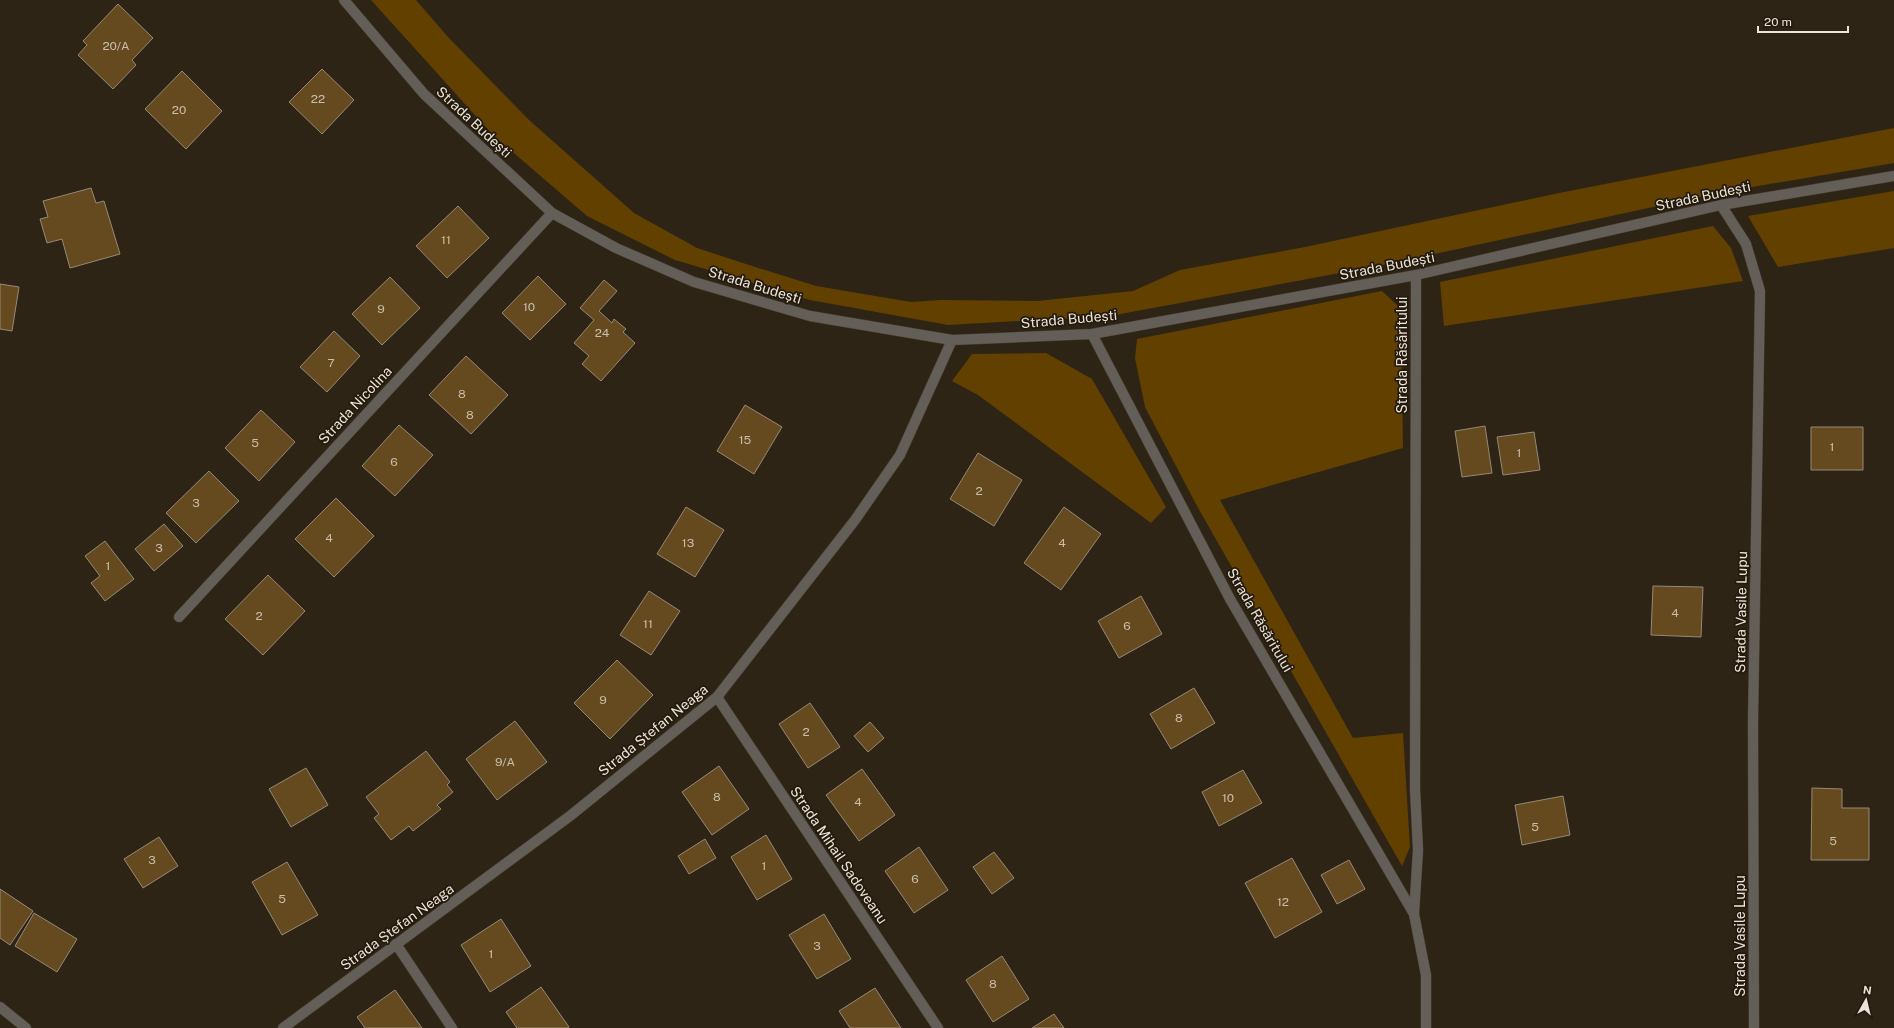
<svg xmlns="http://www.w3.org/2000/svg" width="1894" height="1028" viewBox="0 0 1894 1028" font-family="'Public Sans',sans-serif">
  <rect width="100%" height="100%" fill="#2e2416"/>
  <path fill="#614000" d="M371 0H416L448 37 529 120 634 213 697 248 749 265 816 286 911 302 941 300 1037 301 1133 291 1180 270 1305 247 1559 193 1894 128V163L1723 192 1388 264 1110 316 948 325 810 300 675 260 587 216 493 135Z
    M1894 191V248L1778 267 1748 216Z
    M1713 226 1731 248 1743 281 1444 326 1440 282Z
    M1382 291 1401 309 1403 448 1220 500 1353 738 1403 733 1410 847 1402 866 1197 506 1145 407 1135 358 1137 339Z
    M1046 353 1092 379 1166 507 1151 523 978 395 952 381 972 354Z"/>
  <path fill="#664a1f" stroke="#958978" d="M118 4 153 38 132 60 136 65 113 89 78 55 87 45 83 41Z
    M322 69 354 100 322 134 289 102Z
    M182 71 222 111 186 149 145 109Z
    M91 188 96 203 104 201 120 254 70 268 62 239 47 243 40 219 48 217 43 201Z
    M458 206 489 238 447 278 416 246Z
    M538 276 566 304 530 340 502 313Z
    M390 277 420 308 382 345 352 314Z
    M604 280 617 291 599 311 612 323 614 319 626 329 623 332 635 343 601 381 582 364 589 356 574 343 594 320 580 308Z
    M0 284 19 287 12 331 0 329Z
    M334 331 360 356 327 392 300 367Z
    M466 356 508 395 471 434 429 395Z
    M745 405 782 427 754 474 717 451Z
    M261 410 295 442 259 481 225 448Z
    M399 425 433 455 395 496 362 466Z
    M1485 426 1492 473 1462 477 1455 431Z
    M1811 427H1863V470H1811Z
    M1534 432 1540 470 1503 475 1497 437Z
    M978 453 1022 480 994 526 950 499Z
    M209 471 239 501 196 543 166 513Z
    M336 498 374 536 334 577 295 539Z
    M686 507 724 530 695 577 657 554Z
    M1064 507 1101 534 1061 590 1024 563Z
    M164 524 183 546 154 571 135 549Z
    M105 541 134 579 105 601 91 583 100 576 85 556Z
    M268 575 305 611 263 655 225 619Z
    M1653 586 1703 587 1701 637 1651 635Z
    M649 591 680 611 651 655 620 635Z
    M1141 596 1162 634 1119 658 1098 621Z
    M617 660 653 695 610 739 574 703Z
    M1194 688 1215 723 1171 749 1150 714Z
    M810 703 840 747 808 768 779 724Z
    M515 721 547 762 497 800 466 759Z
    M870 722 884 738 868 752 854 736Z
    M426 751 450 782 447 785 453 792 437 805 441 809 413 831 409 826 391 840 374 818 379 814 366 797Z
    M719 766 749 809 712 835 682 792Z
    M306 768 328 805 291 827 269 789Z
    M862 769 895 815 859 841 826 795Z
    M1243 770 1262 803 1219 826 1202 792Z
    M1812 788 1842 789V808H1869V860H1811Z
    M1563 796 1570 835 1522 845 1515 805Z
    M766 835 792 879 757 900 731 857Z
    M159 837 178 866 143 888 124 859Z
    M705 839 716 858 689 874 678 856Z
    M919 847 948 890 914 913 885 871Z
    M994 852 1014 878 992 894 973 867Z
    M1292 858 1322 912 1275 938 1245 883Z
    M1349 860 1365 889 1337 904 1321 875Z
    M287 862 318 915 282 935 252 882Z
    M0 889 33 911 10 945 0 938Z
    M34 913 77 939 57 972 15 946Z
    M824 914 851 959 817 979 789 935Z
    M501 919 531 966 490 992 461 945Z
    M1002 956 1029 999 993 1022 966 980Z
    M541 987 569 1027 567 1028H517L506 1012Z
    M875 988 901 1028H850L839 1011Z
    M395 990 422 1028H365L357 1017Z
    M1054 1014 1064 1028H1032Z"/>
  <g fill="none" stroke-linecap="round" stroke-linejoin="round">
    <defs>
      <path id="minor" d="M344 0 424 94 552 213 616 248 694 282 810 316 952 340 1092 334 1416 275 1721 205 1894 176
        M1721 205 1746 244 1760 291 1753 722 1754 1028
        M1416 275 1415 789 1418 850 1414 914 1426 975V1028
        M1092 334 1230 599 1414 914
        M179 617 552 213
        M717 697 938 1028
        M396 944 452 1028
        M0 1007 26 1028
        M283 1028 570 816 717 697 855 520 900 455 952 340"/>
    </defs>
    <use href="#minor" stroke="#483f32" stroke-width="11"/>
    <use href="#minor" stroke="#635e57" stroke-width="10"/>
  </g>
  <g text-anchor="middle" stroke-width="3.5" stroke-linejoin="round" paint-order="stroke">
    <g font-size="12" fill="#cabeac">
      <text x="116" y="50">20/A</text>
      <text x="318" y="103">22</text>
      <text x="179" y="114">20</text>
      <text x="446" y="244">11</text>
      <text x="529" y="311">10</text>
      <text x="381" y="313">9</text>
      <text x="602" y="337">24</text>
      <text x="331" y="367">7</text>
      <text x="462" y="398">8</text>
      <text x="470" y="419">8</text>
      <text x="745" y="444">15</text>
      <text x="255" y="447">5</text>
      <text x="1832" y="451">1</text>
      <text x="1519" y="457">1</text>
      <text x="394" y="466">6</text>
      <text x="979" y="495">2</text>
      <text x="196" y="507">3</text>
      <text x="329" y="542">4</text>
      <text x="688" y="547">13</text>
      <text x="1062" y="547">4</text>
      <text x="159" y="552">3</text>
      <text x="108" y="570">1</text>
      <text x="1675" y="617">4</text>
      <text x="259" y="620">2</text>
      <text x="648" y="628">11</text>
      <text x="1127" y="630">6</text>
      <text x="603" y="704">9</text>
      <text x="1179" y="722">8</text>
      <text x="806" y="736">2</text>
      <text x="505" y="766">9/A</text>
      <text x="717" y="801">8</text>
      <text x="1228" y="802">10</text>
      <text x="858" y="806">4</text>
      <text x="1535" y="831">5</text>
      <text x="1833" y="845">5</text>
      <text x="152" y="864">3</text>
      <text x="764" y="870">1</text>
      <text x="915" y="883">6</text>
      <text x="282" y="903">5</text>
      <text x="1283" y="906">12</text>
      <text x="817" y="950">3</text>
      <text x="491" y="958">1</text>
      <text x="993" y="988">8</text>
    </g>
    <g font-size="14" fill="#ebe4db" stroke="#241a0c">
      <text transform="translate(474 122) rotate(43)" y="5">Strada Budești</text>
      <text transform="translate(1703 196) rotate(-12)" y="5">Strada Budești</text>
      <text transform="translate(1387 266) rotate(-11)" y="5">Strada Budești</text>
      <text transform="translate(755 285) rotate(17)" y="5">Strada Budești</text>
      <text transform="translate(1069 319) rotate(-5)" y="5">Strada Budești</text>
      <text transform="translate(1402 355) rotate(-90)" y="5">Strada Răsăritului</text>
      <text transform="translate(355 405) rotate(-47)" y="5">Strada Nicolina</text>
      <text transform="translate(1741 612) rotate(-89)" y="5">Strada Vasile Lupu</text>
      <text transform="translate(1260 620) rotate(60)" y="5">Strada Răsăritului</text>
      <text transform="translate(653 730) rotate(-39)" y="5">Strada Ștefan Neaga</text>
      <text transform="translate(839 855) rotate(56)" y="5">Strada Mihail Sadoveanu</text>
      <text transform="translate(397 927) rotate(-36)" y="5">Strada Ștefan Neaga</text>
      <text transform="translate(1740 936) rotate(-90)" y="5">Strada Vasile Lupu</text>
    </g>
  </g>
  <g transform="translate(1866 1000) rotate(8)" stroke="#241a0c" stroke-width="3" paint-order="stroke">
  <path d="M0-3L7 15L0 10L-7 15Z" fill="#ebe4db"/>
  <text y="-6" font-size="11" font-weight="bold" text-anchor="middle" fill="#ebe4db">N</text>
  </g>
  <path d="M1758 26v6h90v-6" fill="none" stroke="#ebe4db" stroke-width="2"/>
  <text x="1764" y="26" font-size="12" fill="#ebe4db" stroke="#241a0c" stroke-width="3" paint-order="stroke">20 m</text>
</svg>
